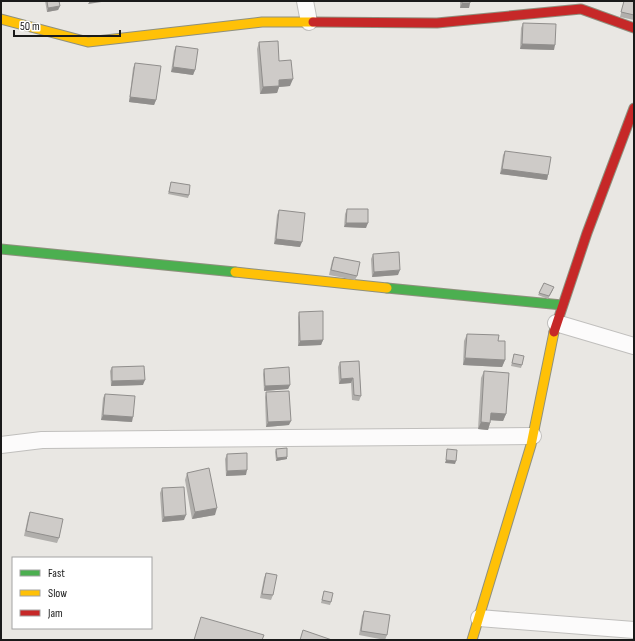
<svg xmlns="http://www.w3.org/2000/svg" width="635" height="641" viewBox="0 0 635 641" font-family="'Sofia Sans Condensed',sans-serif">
  <rect width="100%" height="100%" fill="#e9e7e3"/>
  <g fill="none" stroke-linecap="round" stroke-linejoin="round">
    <defs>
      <path id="street" d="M305 1 309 22
        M556 323 634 346
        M1 445 42 440 533 436
        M479 618 634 630"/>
      <path id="fast" d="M1 249 235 272
        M387 288 562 305"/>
      <path id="slow" d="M1 19 88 42 262 22H313
        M235 272 387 288
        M472 640 531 445 554 332"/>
      <path id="jam" d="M313 22 437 23 581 9 634 28
        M554 332 587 233 634 108"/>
    </defs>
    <use href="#street" stroke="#c0bfbd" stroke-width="18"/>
    <use href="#fast" stroke="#8f907e" stroke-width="11"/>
    <use href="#slow" stroke="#8f907e" stroke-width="11"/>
    <use href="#jam" stroke="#8f907e" stroke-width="11"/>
    <use href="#street" stroke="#fcfbfb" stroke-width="16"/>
    <use href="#fast" stroke="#4caf50" stroke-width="9"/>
    <use href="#slow" stroke="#ffc107" stroke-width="9"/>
    <use href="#jam" stroke="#c62828" stroke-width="9"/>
  </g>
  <path fill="#b1afac" d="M45 1H59L60 6 58 10 47 12Z
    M460 1H470L469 8H460Z
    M624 1H634V20L620 17Z
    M523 23 554 50 520 49 521 28Z
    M259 42 279 61 290 86 279 87 277 93 260 94 257 49Z
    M176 46 195 70 193 75 171 72 174 51Z
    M135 63 156 100 154 105 129 102 133 68Z
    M505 151 548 175 547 180 500 174 503 155Z
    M171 182 189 195 188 198 168 194Z
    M347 209 366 228 344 227 345 214Z
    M279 210 300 247 274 244 277 215Z
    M373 254 398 275 372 277 371 259Z
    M334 257 357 276 355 280 329 275 332 261Z
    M544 283 553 290 548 299 538 295Z
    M299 312 323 340 321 345 298 346V317Z
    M467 334 498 341 505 360 502 367 463 365 464 341Z
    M514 354 522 365 521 368 511 366Z
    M359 361 361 396 359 401 352 400 351 383 339 384 338 367 340 362Z
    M112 367 143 385 111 386 110 371Z
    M264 369 290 385 288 389 264 391 263 374Z
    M484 371 506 414 503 421 490 420V423L488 430 478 429 481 378Z
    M266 392 289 425 266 427 265 397Z
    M105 394 132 422 101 420 103 398Z
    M276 449 287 457V459L276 461 275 452Z
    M227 454 246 475 226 476 225 459Z
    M187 473 215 515 192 519 185 480Z
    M162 488 184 520 162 522 160 493Z
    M30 512 59 538 57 543 24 536 28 517Z
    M266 573 273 595 271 600 260 598 264 578Z
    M324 591 331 602 330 605 321 603Z
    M364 611 387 635 385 640 359 635 362 616Z"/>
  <path fill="#908e8c" d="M90 1H108L88 4Z
    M462 3H470L469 8H460Z
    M60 6 58 10 47 12 48 8Z
    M522 44 555 45 554 50 520 49Z
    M173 67 195 70 193 75 171 72Z
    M293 79 290 86 279 87 277 93 260 94 263 87 279 80Z
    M130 97 156 100 154 105 129 102Z
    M502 169 548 175 547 180 500 174Z
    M346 223H368L366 228 344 227Z
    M276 239 302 242 300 247 274 244Z
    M400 270 398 275 372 277 374 272Z
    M323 340 321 345 298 346 300 341Z
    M465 358 505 360 502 367 463 365Z
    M353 378 351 383 339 384 341 379Z
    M145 380 143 385 111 386 112 381Z
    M290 385 288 389 264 391 265 386Z
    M491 413 506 414 503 421 488 420Z
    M103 415 133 417 132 422 101 420Z
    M291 421 289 425 266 427 268 422Z
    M481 422 490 423 488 430 478 429Z
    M287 457V459L276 461 277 458Z
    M446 460 456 461 455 464 445 463Z
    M247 470 246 475 226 476 227 471Z
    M217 508 215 515 192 519 195 512Z
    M186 515 184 520 162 522 164 517Z"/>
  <path fill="#cecbc8" stroke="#908e8c" d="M47 1H59L60 6 48 8Z
    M462 1H470V3H462Z
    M624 1H634V15L621 12Z
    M523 23 556 24 555 45 522 44Z
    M278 41 279 61 291 60 293 79 279 80V86L263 87 259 42Z
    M176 46 198 49 195 70 173 67Z
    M135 63 161 66 156 100 130 97Z
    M505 151 551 157 548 175 502 169Z
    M171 182 190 185 189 195 169 192Z
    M347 209H368V223H346Z
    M279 210 305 213 302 242 276 239Z
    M399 252 400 270 374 272 373 254Z
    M334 257 360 262 357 276 331 270Z
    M544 283 554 287 549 296 539 293Z
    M323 311V340L300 341 299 312Z
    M467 334 499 335 498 341H505V360L465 358Z
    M514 354 524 356 522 365 512 363Z
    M359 361 361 396 354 395 353 378 341 379 340 362Z
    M144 366 145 380 112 381V367Z
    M289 367 290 385 265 386 264 369Z
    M484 371 509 373 506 414 491 413 490 423 481 422Z
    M289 391 291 421 268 422 266 392Z
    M105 394 135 396 133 417 103 415Z
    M287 448V457L277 458 276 449Z
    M447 449 457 450 456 461 446 460Z
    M247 453V470L227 471V454Z
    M209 468 217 508 195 512 187 473Z
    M184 487 186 515 164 517 162 488Z
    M30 512 63 519 59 538 26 531Z
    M266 573 277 575 273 595 262 594Z
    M324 591 333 593 331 602 322 600Z
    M364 611 390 615 387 635 361 631Z
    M201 617 264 635 262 640H194Z
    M303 630 332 640H300Z"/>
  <rect width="635" height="641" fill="none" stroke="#1a1a1a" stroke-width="4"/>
  <rect x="12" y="557" width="140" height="72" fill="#ffffff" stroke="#a3a3a3"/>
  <rect x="20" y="570" width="20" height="6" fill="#4caf50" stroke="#a3a3a3"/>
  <text x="48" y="577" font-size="12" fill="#1a1a1a">Fast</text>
  <rect x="20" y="590" width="20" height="6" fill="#ffc107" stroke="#a3a3a3"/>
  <text x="48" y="597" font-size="12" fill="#1a1a1a">Slow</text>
  <rect x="20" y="610" width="20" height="6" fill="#c62828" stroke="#a3a3a3"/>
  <text x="48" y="617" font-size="12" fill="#1a1a1a">Jam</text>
  <path d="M14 30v6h106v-6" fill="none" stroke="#1a1a1a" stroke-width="2"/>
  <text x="20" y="30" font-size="12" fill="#1a1a1a" stroke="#ffffff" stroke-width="3" paint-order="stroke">50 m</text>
</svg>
